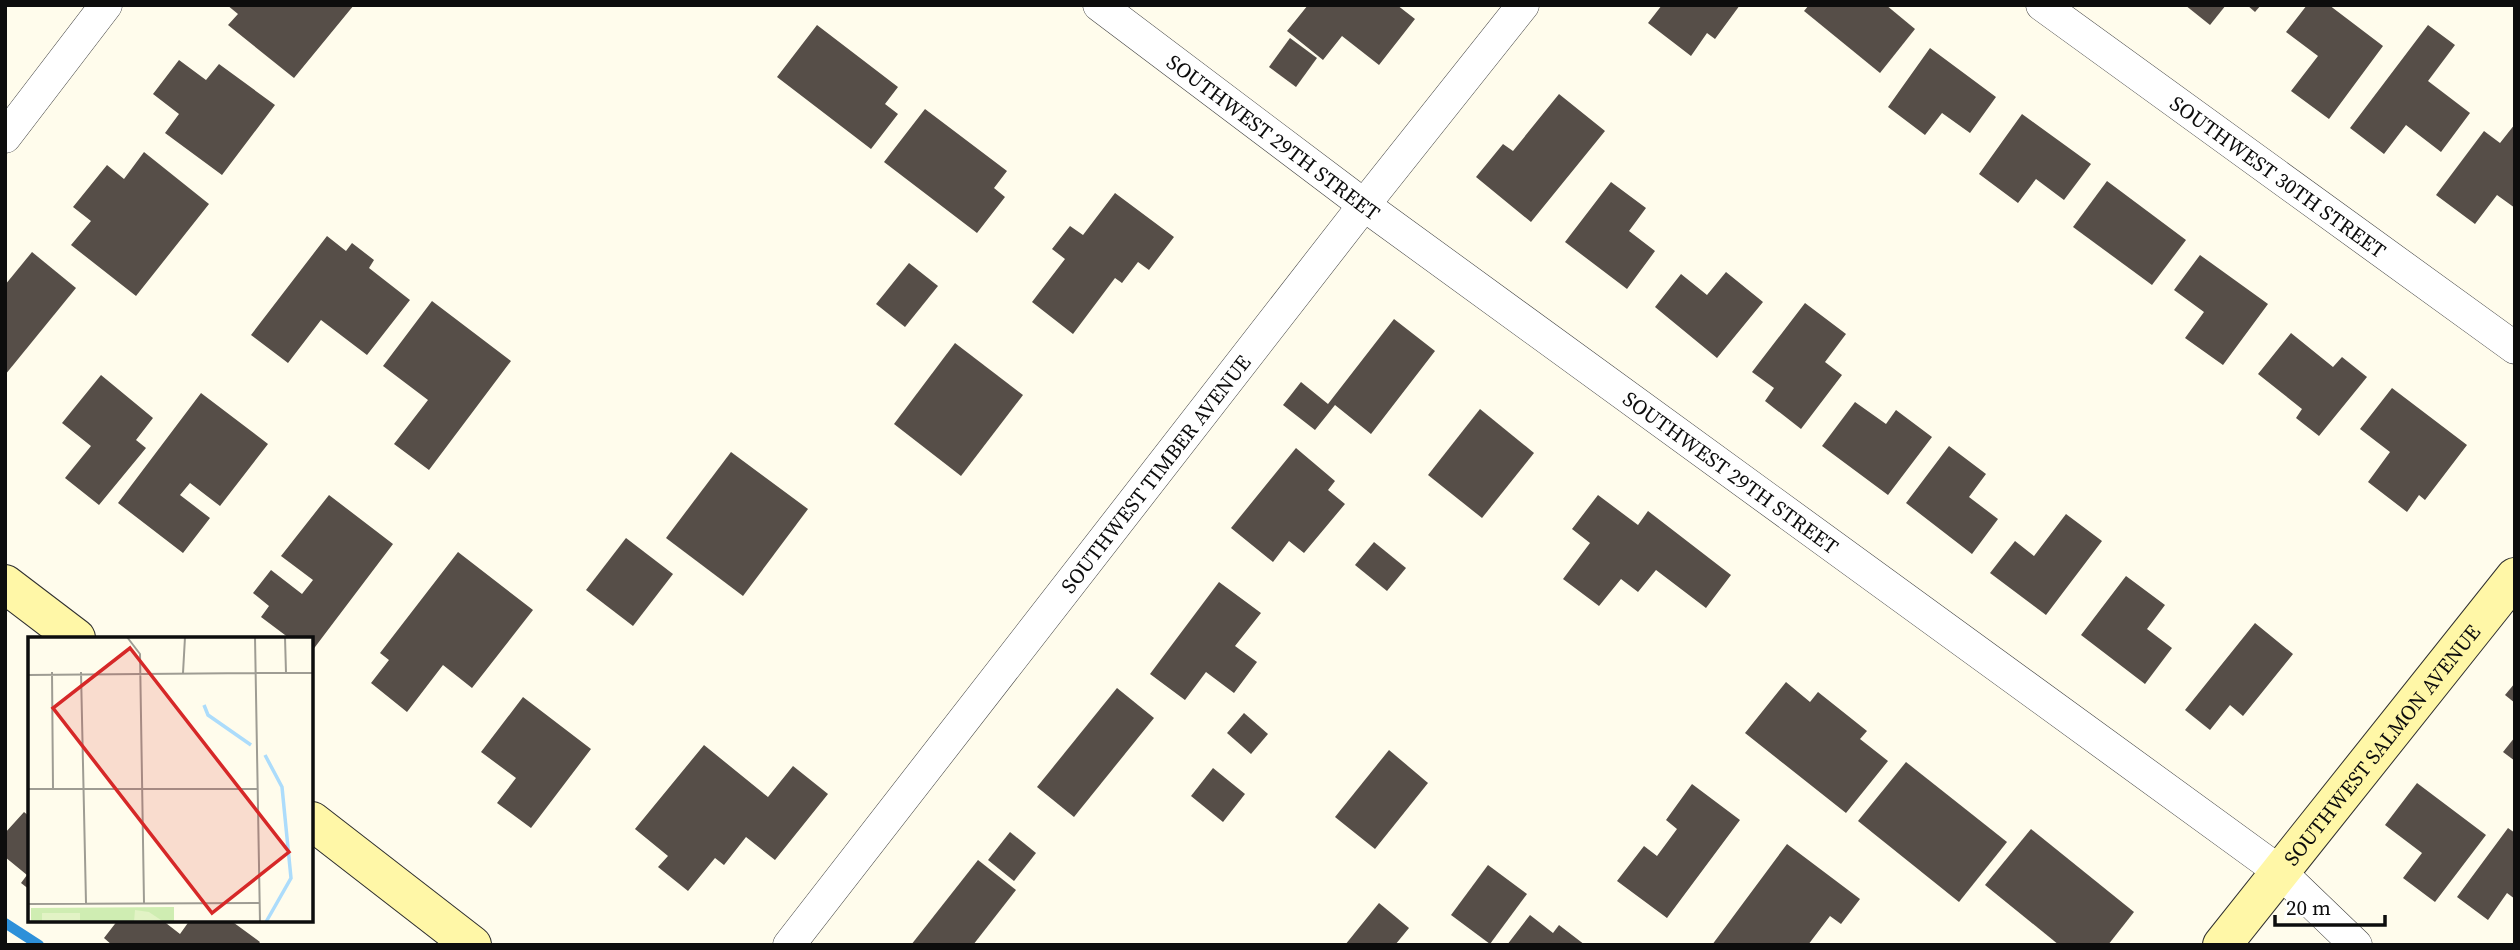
<svg xmlns="http://www.w3.org/2000/svg" width="2520" height="950" font-family="'Source Serif 4',serif">
<style>
.lines{fill:none;stroke-linecap:round;stroke-linejoin:round}
.stream{stroke:#2d90d9;stroke-width:10}
.building{fill:#564e48}
.street-casing{stroke:#404040;stroke-width:33}
.secondary-casing{stroke:#2f2f2f;stroke-width:40}
.street{stroke:#fff;stroke-width:32}
.secondary{stroke:#fff7a7;stroke-width:38}
.labels{text-anchor:middle;dominant-baseline:central;stroke-width:7;stroke-linejoin:round;paint-order:stroke}
.street-label{font-size:21px;fill:#0d0d0d;stroke:#fff}
.inset-river{fill:none;stroke:#acdcfb;stroke-width:3.5}
.inset-road{fill:none;stroke:#9e9c93;stroke-width:2}
.view{fill:#d62828;fill-opacity:0.15;stroke:#d62828;stroke-width:3.5}
.inset-edge{fill:none;stroke:#0d0d0d;stroke-width:3.5}
</style>
<rect width="100%" height="100%" fill="#fffcec"/>
<g class="lines">
<!-- stream -->
<polyline class="stream" points="5,923 39,945"/>
</g>
<!-- building -->
<g class="building">
<polygon points="227,5 354,5 294,78 228,25 238,14"/>
<polygon points="1308,5 1397,5 1415,19 1379,65 1342,36 1323,60 1287,31"/>
<polygon points="1662,5 1740,5 1715,39 1707,33 1691,56 1648,23"/>
<polygon points="1809,5 1886,5 1915,29 1880,73 1804,11"/>
<polygon points="2185,5 2226,5 2210,25"/>
<polygon points="2247,5 2261,5 2255,12"/>
<polygon points="2307,5 2329,5 2383,46 2329,119 2291,91 2318,56 2286,32"/>
<polygon points="817,25 898,87 885,104 898,114 871,149 777,77"/>
<polygon points="2428,25 2455,45 2428,81 2470,113 2441,152 2406,125 2384,154 2350,128"/>
<polygon points="1290,38 1317,58 1296,87 1269,67"/>
<polygon points="1930,48 1996,97 1970,133 1942,113 1925,135 1888,107"/>
<polygon points="179,60 206,80 219,64 275,105 222,175 165,133 179,114 153,94"/>
<polygon points="1559,94 1605,131 1531,222 1476,177 1503,144 1513,151"/>
<polygon points="925,109 1007,171 994,188 1005,197 977,233 884,162"/>
<polygon points="2022,114 2091,164 2064,200 2036,179 2018,203 1979,174"/>
<polygon points="2515,124 2515,208 2497,195 2475,224 2436,195 2484,131 2500,143"/>
<polygon points="144,152 209,204 136,296 71,245 91,221 73,207 107,165 124,179"/>
<polygon points="2107,181 2186,240 2152,285 2073,227"/>
<polygon points="1611,182 1646,208 1629,231 1655,251 1627,289 1565,242"/>
<polygon points="1115,193 1174,237 1149,270 1138,262 1122,283 1115,278 1073,334 1032,302 1065,259 1052,249 1070,226 1083,235"/>
<polygon points="327,236 346,251 352,243 374,260 369,268 410,300 367,355 321,320 288,363 251,335"/>
<polygon points="32,252 76,288 5,375 5,285"/>
<polygon points="2200,255 2268,304 2223,365 2185,338 2204,312 2174,290"/>
<polygon points="909,263 938,286 905,327 876,304"/>
<polygon points="1726,272 1763,302 1717,358 1655,307 1681,274 1707,295"/>
<polygon points="432,301 511,361 429,470 394,444 428,400 383,366"/>
<polygon points="1805,303 1846,334 1825,362 1842,375 1801,429 1765,401 1774,388 1752,372"/>
<polygon points="1394,319 1435,351 1371,434 1335,405 1315,430 1283,405 1301,382 1328,404"/>
<polygon points="2291,333 2333,367 2342,357 2367,377 2319,436 2296,418 2302,409 2258,374"/>
<polygon points="955,343 1023,395 961,476 894,424"/>
<polygon points="101,375 153,418 136,440 146,448 99,505 65,478 91,446 62,423"/>
<polygon points="2392,388 2467,445 2425,500 2419,495 2407,512 2368,482 2390,452 2360,429"/>
<polygon points="201,393 268,444 220,506 190,483 180,495 210,518 183,553 118,503"/>
<polygon points="1855,402 1886,424 1896,410 1932,437 1888,495 1822,446"/>
<polygon points="1480,409 1534,453 1482,518 1428,475"/>
<polygon points="1949,446 1986,474 1969,497 1998,519 1972,554 1906,503"/>
<polygon points="1296,448 1335,481 1328,490 1345,504 1304,553 1289,541 1273,562 1231,528"/>
<polygon points="731,452 808,509 743,596 666,538"/>
<polygon points="329,495 393,544 312,651 312,638 289,638 261,617 269,606 253,593 271,570 302,594 313,580 281,556"/>
<polygon points="1598,495 1638,525 1648,511 1731,575 1706,608 1656,570 1638,592 1621,579 1599,606 1563,579 1590,543 1572,529"/>
<polygon points="2066,514 2102,541 2046,615 1990,573 2015,541 2034,556"/>
<polygon points="626,538 673,574 633,626 586,590"/>
<polygon points="1374,542 1406,568 1387,591 1355,565"/>
<polygon points="458,552 533,610 472,688 443,665 407,712 371,683 389,660 380,653"/>
<polygon points="2126,576 2165,605 2147,629 2172,648 2145,684 2081,635"/>
<polygon points="1219,582 1261,613 1235,646 1257,662 1234,693 1206,672 1185,700 1150,674"/>
<polygon points="2255,623 2293,654 2243,716 2230,705 2210,730 2185,710"/>
<polygon points="1786,682 1810,702 1818,692 1867,731 1860,739 1888,761 1846,813 1745,733"/>
<polygon points="2515,683 2515,703 2505,695"/>
<polygon points="1117,688 1154,718 1074,817 1037,787"/>
<polygon points="523,697 591,749 531,828 497,803 516,778 481,752"/>
<polygon points="1244,713 1268,734 1251,754 1227,733"/>
<polygon points="2515,737 2515,761 2503,752"/>
<polygon points="704,745 768,797 793,766 828,794 775,860 746,837 724,865 715,858 688,891 658,867 668,856 635,829"/>
<polygon points="1389,750 1428,783 1375,849 1335,817"/>
<polygon points="1906,762 2007,842 1959,902 1858,821"/>
<polygon points="1213,768 1245,794 1223,822 1191,796"/>
<polygon points="2417,783 2486,835 2435,902 2403,878 2422,853 2385,825"/>
<polygon points="1692,784 1740,820 1667,918 1617,881 1644,846 1657,856 1677,829 1666,820"/>
<polygon points="24,812 30,817 30,890 21,883 27,875 5,857 5,833"/>
<polygon points="2508,828 2515,833 2515,899 2507,893 2488,920 2457,897"/>
<polygon points="2031,829 2134,912 2108,945 2059,945 1985,885"/>
<polygon points="1010,832 1036,853 1014,881 988,860"/>
<polygon points="1787,844 1860,899 1841,924 1830,916 1808,945 1712,945"/>
<polygon points="978,860 1016,890 973,945 911,945"/>
<polygon points="1488,865 1527,894 1490,944 1451,915"/>
<polygon points="1379,903 1409,928 1395,945 1345,945"/>
<polygon points="1530,915 1553,933 1559,925 1585,945 1507,945"/>
<polygon points="118,920 162,920 180,934 190,920 230,920 260,942 258,945 112,945 104,938"/>
</g>
<g class="lines">
<!-- street casing -->
<g class="street-casing">
<g id="street">
<path id="s1" d="M1099,5L1364,205L2279,871L2356,945"/>
<path id="s2" d="M2042,5L2515,348"/>
<polyline points="5,137 106,5"/>
<path id="s3" d="M789,945L1364,205L1523,5"/>
</g>
</g>
<!-- secondary casing -->
<g class="secondary-casing">
<g id="secondary">
<polyline points="5,584 76,638"/>
<polyline points="312,821 472,945"/>
<path id="s4" d="M2222,945L2515,577"/>
</g>
</g>
<!-- street -->
<use href="#street" class="street"/>
<!-- secondary -->
<use href="#secondary" class="secondary"/>
</g>
<g class="labels">
<!-- street labels -->
<g class="street-label">
<text stroke="none"><textPath href="#s1" startOffset="219">SOUTHWEST 29TH STREET</textPath></text>
<text stroke="none"><textPath href="#s2" startOffset="292">SOUTHWEST 30TH STREET</textPath></text>
<text stroke="none"><textPath href="#s1" startOffset="786">SOUTHWEST 29TH STREET</textPath></text>
<text stroke="none"><textPath href="#s3" startOffset="597">SOUTHWEST TIMBER AVENUE</textPath></text>
<text stroke="none"><textPath href="#s4" startOffset="256">SOUTHWEST SALMON AVENUE</textPath></text>
</g>
</g>
<!-- overview -->
<g transform="translate(28 637)">
<rect width="285" height="285" fill="#fffcec"/>
<path d="M146,270V285H3V271Z" fill="#cfedb2"/>
<path d="M107,273L121,275L136,285H106ZM14,276H52V285H14Z" fill="#e2f3c5"/>
<path class="inset-river" d="M176,68L180,78L223,108M237,118L254,150L263,241L238,285"/>
<path class="inset-road" d="M99,0L112,17L116,266M227,0L232,285M257,0L258,36M24,35L25,151M53,35L58,266M155,36L157,0M228,36H286M0,38L228,36M0,152H230M0,259V285M0,267L231,266"/>
<path class="view" d="M102,11L261,215L184,276L25,71Z"/>
<rect width="285" height="285" class="inset-edge"/>
</g>
<!-- border -->
<rect width="2520" height="950" fill="none" stroke="#0d0d0d" stroke-width="14"/>
<!-- scale -->
<path d="M2275 915v10h110v-10" fill="none" stroke="#0d0d0d" stroke-width="3.5"/>
<text x="2286" y="915" font-size="21" fill="#0d0d0d" stroke="#ffffff" stroke-width="5" paint-order="stroke">20 m</text>
</svg>
